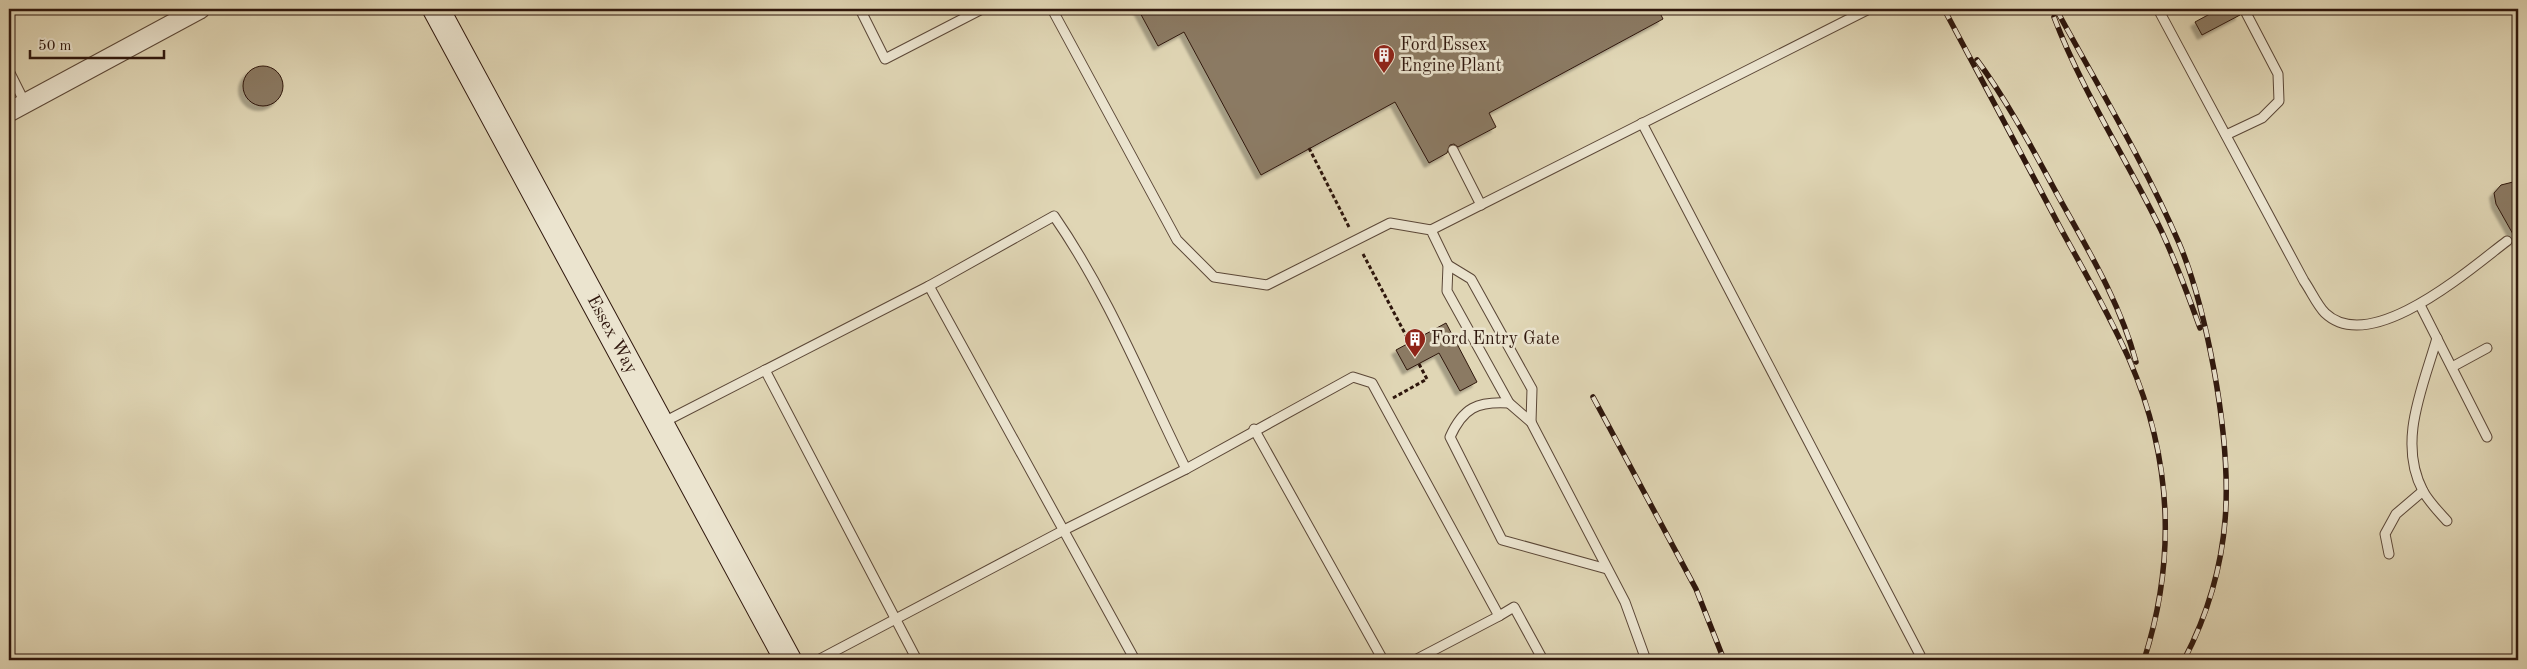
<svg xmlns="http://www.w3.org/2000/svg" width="2527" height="669" font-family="'Old Standard TT',serif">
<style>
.building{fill:#8b7a64;stroke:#2f170d;filter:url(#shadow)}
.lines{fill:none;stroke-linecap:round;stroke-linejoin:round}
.lane-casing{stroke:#5b4737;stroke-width:11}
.street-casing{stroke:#5b4737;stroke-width:21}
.secondary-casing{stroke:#2f170d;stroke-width:28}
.path{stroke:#2f170d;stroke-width:3;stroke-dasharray:4 2.5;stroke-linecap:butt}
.lane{stroke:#ebe4cf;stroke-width:9}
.street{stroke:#ebe4cf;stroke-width:19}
.secondary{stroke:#ebe4cf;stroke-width:26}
.rail-casing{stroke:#2f170d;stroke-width:5.5}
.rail{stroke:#ebe4cf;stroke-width:4;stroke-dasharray:11;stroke-linecap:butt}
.labels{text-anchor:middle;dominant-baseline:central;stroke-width:5;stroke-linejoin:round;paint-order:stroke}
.poi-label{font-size:18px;fill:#2f170d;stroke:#ebe4cf;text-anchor:start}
.street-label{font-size:18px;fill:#2f170d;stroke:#ebe4cf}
</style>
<defs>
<filter id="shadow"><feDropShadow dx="-4.5" dy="4.5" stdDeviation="1" flood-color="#0004"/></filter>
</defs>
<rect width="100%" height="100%" fill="#e0d6b5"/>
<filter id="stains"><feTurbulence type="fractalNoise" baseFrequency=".004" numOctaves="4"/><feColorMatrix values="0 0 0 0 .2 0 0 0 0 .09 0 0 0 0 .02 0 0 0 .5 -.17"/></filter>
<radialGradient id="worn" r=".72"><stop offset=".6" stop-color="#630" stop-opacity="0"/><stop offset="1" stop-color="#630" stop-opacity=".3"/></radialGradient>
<!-- building -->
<g class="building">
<polygon points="1138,9 1658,9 1663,19 1489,113 1496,127 1458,147 1454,144 1450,145 1447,153 1429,163 1395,102 1261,175 1184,32 1158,46"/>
<polygon points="2219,9 2238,9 2240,15 2202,35 2195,22"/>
<circle cx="263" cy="86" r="20"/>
<polygon points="2513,182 2518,186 2518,243 2496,204 2494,193 2501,185"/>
<polygon points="1446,323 1477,382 1460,391 1439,353 1407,370 1396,350"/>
</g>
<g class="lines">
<!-- lane casing -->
<g class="lane-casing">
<g id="lane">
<polyline points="860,9 885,59 982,9"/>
<polyline points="1052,9 1177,240 1214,277 1267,285 1390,223 1431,230 1448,265 1447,291 1509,403 1531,422 1625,602 1646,660"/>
<path d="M2158,9L2304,281C2311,291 2317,305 2325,313C2371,357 2471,268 2507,241"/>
<polyline points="9,71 25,103"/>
<polyline points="1642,123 1920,655"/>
<polyline points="2226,135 2262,118 2279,101 2278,74 2244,9"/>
<polyline points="1453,150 1481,205"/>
<polyline points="1431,230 1869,9"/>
<polyline points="1448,265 1471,279 1532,389 1531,422"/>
<polyline points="929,286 1135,660"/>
<polyline points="2420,305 2487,437"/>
<path d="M2437,338C2423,387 2397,442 2423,491C2429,502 2439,512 2447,521"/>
<polyline points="2452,367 2487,348"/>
<polyline points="765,370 917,660"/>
<path d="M1509,403C1477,401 1463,408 1450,437L1502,540L1607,569"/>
<path d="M662,423L929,286L1054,216C1108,294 1144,384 1186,469"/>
<polyline points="1254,429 1383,660"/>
<polyline points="2389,554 2385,534 2396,514 2423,491"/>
<polyline points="1499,616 1514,607 1543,660"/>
<polyline points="818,660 1064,530 1186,469 1353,377 1372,383 1499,616 1415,660"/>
</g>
</g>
<!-- street casing -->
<g class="street-casing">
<polyline id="street" points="9,112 200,9"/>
</g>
<!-- secondary casing -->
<g class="secondary-casing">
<g id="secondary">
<path id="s1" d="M436,9L788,660"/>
</g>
</g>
<!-- path -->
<g class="path">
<polyline points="1309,148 1350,229"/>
<polyline points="1363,254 1410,343"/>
<polyline points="1393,398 1427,379 1419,364"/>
</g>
<!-- lane -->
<use href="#lane" class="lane"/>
<!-- street -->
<use href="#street" class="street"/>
<!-- secondary -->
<use href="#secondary" class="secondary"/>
<!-- rail casing -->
<g class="rail-casing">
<g id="rail">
<path d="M1944,9C1983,82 2022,155 2061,229C2084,271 2109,314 2129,359C2172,458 2177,557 2144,660"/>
<path d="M2056,9C2098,86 2144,162 2179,243C2196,283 2206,327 2214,370C2233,476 2235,562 2184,660"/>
<path d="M2054,17C2082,91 2126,158 2161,230C2176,262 2188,295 2200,328"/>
<path d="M1977,60C2008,102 2032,148 2057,194C2087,248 2120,302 2136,362"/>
<polyline points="1593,397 1696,589 1724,660"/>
</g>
</g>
<!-- rail -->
<use href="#rail" class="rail"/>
</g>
<!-- icons -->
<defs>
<g id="building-pin" transform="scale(1.125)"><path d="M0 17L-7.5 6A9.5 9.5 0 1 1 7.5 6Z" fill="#8f2418" stroke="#ebe4cf"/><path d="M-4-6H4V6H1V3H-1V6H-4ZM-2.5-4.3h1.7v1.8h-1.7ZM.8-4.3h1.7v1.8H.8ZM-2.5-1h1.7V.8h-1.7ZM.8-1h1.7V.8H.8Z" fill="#fff"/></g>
</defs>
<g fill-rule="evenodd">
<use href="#building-pin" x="1384" y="55"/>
<use href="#building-pin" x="1415" y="339"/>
</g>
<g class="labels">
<!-- poi labels -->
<g class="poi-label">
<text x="1400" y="45">Ford Essex<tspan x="1400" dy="21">Engine Plant</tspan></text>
<text x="1431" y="339">Ford Entry Gate</text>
</g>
<!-- street labels -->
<g class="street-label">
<text stroke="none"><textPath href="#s1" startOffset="370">Essex Way</textPath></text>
</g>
</g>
<!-- margin -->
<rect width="2527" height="669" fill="none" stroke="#e0d6b5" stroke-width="30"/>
<rect x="10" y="10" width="2507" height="649" fill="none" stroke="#2f170d" stroke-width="2.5"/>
<rect x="15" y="15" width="2497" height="639" fill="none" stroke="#2f170d"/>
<!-- scale -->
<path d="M30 50v8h134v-8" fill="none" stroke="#2f170d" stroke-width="2.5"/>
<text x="38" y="50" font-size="15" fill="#2f170d" stroke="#ebe4cf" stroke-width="4" paint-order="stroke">50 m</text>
<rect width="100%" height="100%" filter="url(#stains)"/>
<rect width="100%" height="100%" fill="url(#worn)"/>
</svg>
